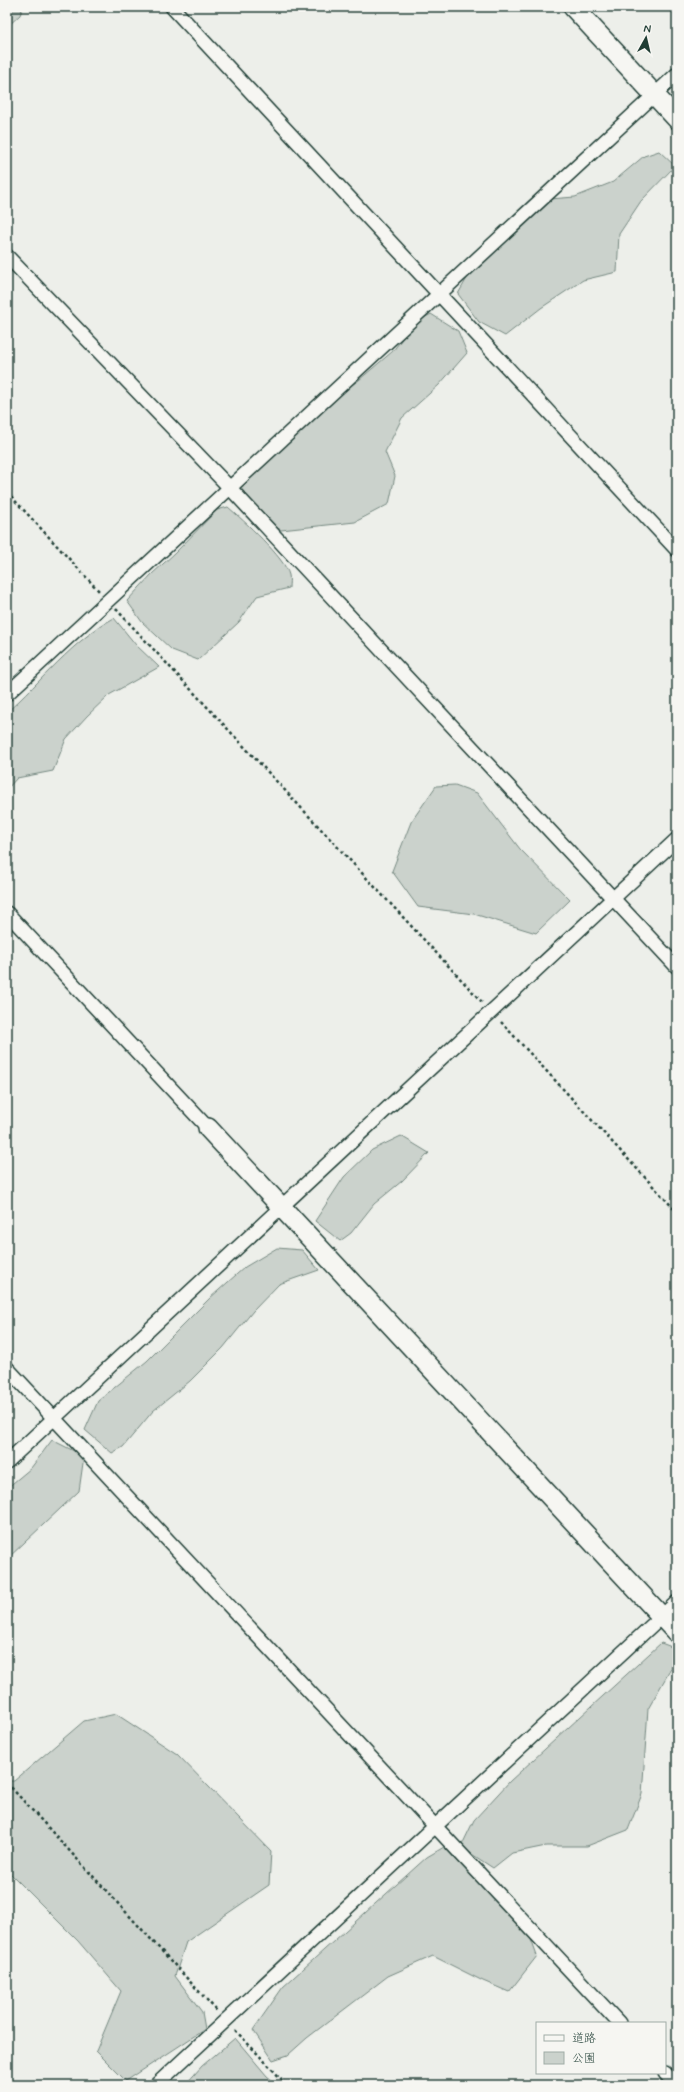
<svg xmlns="http://www.w3.org/2000/svg" width="684" height="2092" font-family="Mynerve,'Klee One',sans-serif">
<style>
.green{fill:#cbd2cc;stroke:#758880}
.lines{fill:none;stroke-linecap:round;stroke-linejoin:round}
.street-casing{stroke:#1f3d34;stroke-width:16}
.secondary-casing{stroke:#1f3d34;stroke-width:22}
.path{stroke:#1f3d34;stroke-width:2.5;stroke-dasharray:3 3;stroke-linecap:butt}
.street{stroke:#f6f6f2;stroke-width:13}
.secondary{stroke:#f6f6f2;stroke-width:19}
</style>
<rect width="100%" height="100%" fill="#edefea"/>
<filter id="ink" filterUnits="userSpaceOnUse"><feTurbulence type="fractalNoise" baseFrequency=".025" numOctaves="2"/><feDisplacementMap in="SourceGraphic" scale="8" xChannelSelector="R" yChannelSelector="G"/><feConvolveMatrix kernelMatrix="1 2 1 2 8 2 1 2 1" color-interpolation-filters="sRGB"/></filter>
<g filter="url(#ink)">
<!-- green -->
<g class="green">
<polygon points="7,7 23,7 20,15 7,27"/>
<polygon points="659,151 675,166 641,201 619,234 617,272 583,280 541,308 505,336 479,322 458,294 474,266 550,199 575,197 613,182 644,156"/>
<polygon points="431,314 458,331 467,353 439,385 402,418 385,452 395,476 389,504 355,522 281,530 261,518 237,488 313,412 359,380 393,351 413,324"/>
<path d="M228,507C243,520 285,558 289,575C290,579 289,584 289,588L257,596L239,622L198,660L172,650L142,622L127,601L152,574L175,553L217,510Z"/>
<path d="M114,618L136,645L159,667L109,695L87,716L66,739L53,771L17,778L7,789V712C42,681 72,641 114,618Z"/>
<polygon points="455,785 477,793 520,849 570,900 536,933 474,914 418,907 392,871 411,822 436,786"/>
<polygon points="401,1136 429,1153 402,1181 374,1204 351,1233 340,1241 315,1221 344,1177 372,1150"/>
<polygon points="277,1248 302,1250 319,1270 279,1284 253,1311 223,1348 190,1381 153,1411 123,1447 112,1453 85,1430 98,1401 147,1361 210,1298 245,1267"/>
<polygon points="52,1440 84,1456 79,1491 7,1559 7,1488 31,1468"/>
<polygon points="661,1643 677,1649 677,1658 648,1709 642,1794 628,1830 587,1846 546,1846 512,1853 493,1868 461,1847 474,1820 510,1781"/>
<polygon points="116,1714 177,1754 271,1851 269,1885 186,1942 175,1976 202,2012 205,2029 126,2081 96,2051 121,1991 78,1941 7,1870 7,1781 14,1781 84,1721"/>
<polygon points="444,1847 483,1888 524,1920 537,1956 509,1992 483,1981 433,1956 388,1976 307,2038 288,2055 273,2060 253,2030 283,1987 427,1857"/>
<polygon points="235,2038 267,2076 278,2085 185,2085 202,2066"/>
</g>
<g class="lines">
<!-- street casing -->
<g class="street-casing">
<g id="street">
<polyline points="172,7 677,550"/>
<polyline points="7,256 230,488 677,967"/>
<polyline points="7,694 677,74"/>
<polyline points="7,913 208,1128"/>
<polyline points="7,1368 619,2023"/>
<polyline points="7,1462 677,839"/>
<polyline points="665,2073 676,2085"/>
<polyline points="156,2085 677,1602"/>
</g>
</g>
<!-- secondary casing -->
<g class="secondary-casing">
<g id="secondary">
<polyline points="573,7 677,119"/>
<polyline points="208,1128 677,1633"/>
</g>
</g>
<!-- path -->
<g class="path">
<polyline points="7,492 99,591"/>
<polyline points="116,609 482,1002"/>
<polyline points="501,1022 677,1212"/>
<polyline points="7,1783 217,2011"/>
<polyline points="235,2030 287,2085"/>
</g>
<!-- street -->
<use href="#street" class="street"/>
<!-- secondary -->
<use href="#secondary" class="secondary"/>
</g>
</g>
<!-- margin -->
<rect width="684" height="2092" fill="none" stroke="#f6f6f2" stroke-width="24"/>
<rect x="12" y="12" width="660" height="2068" fill="none" stroke="#1f3d34" stroke-width="1.5" filter="url(#ink)"/>
<!-- legend -->
<rect x="536" y="2022" width="130" height="52" fill="#f6f6f2" stroke="#a0aca6"/>
<rect x="544" y="2035" width="20" height="6" fill="#f6f6f2" stroke="#a0aca6"/>
<text x="572" y="2042" font-size="12" fill="#1f3d34">道路</text>
<rect x="544" y="2052" width="20" height="12" fill="#cbd2cc" stroke="#a0aca6"/>
<text x="572" y="2062" font-size="12" fill="#1f3d34">公園</text>
<!-- north arrow -->
<g transform="translate(646 38) rotate(8)" stroke="#f6f6f2" stroke-width="3" paint-order="stroke">
<path d="M0-3L7 15L0 10L-7 15Z" fill="#1f3d34"/>
<text y="-6" font-size="11" font-weight="bold" text-anchor="middle" fill="#1f3d34">N</text>
</g>
</svg>
